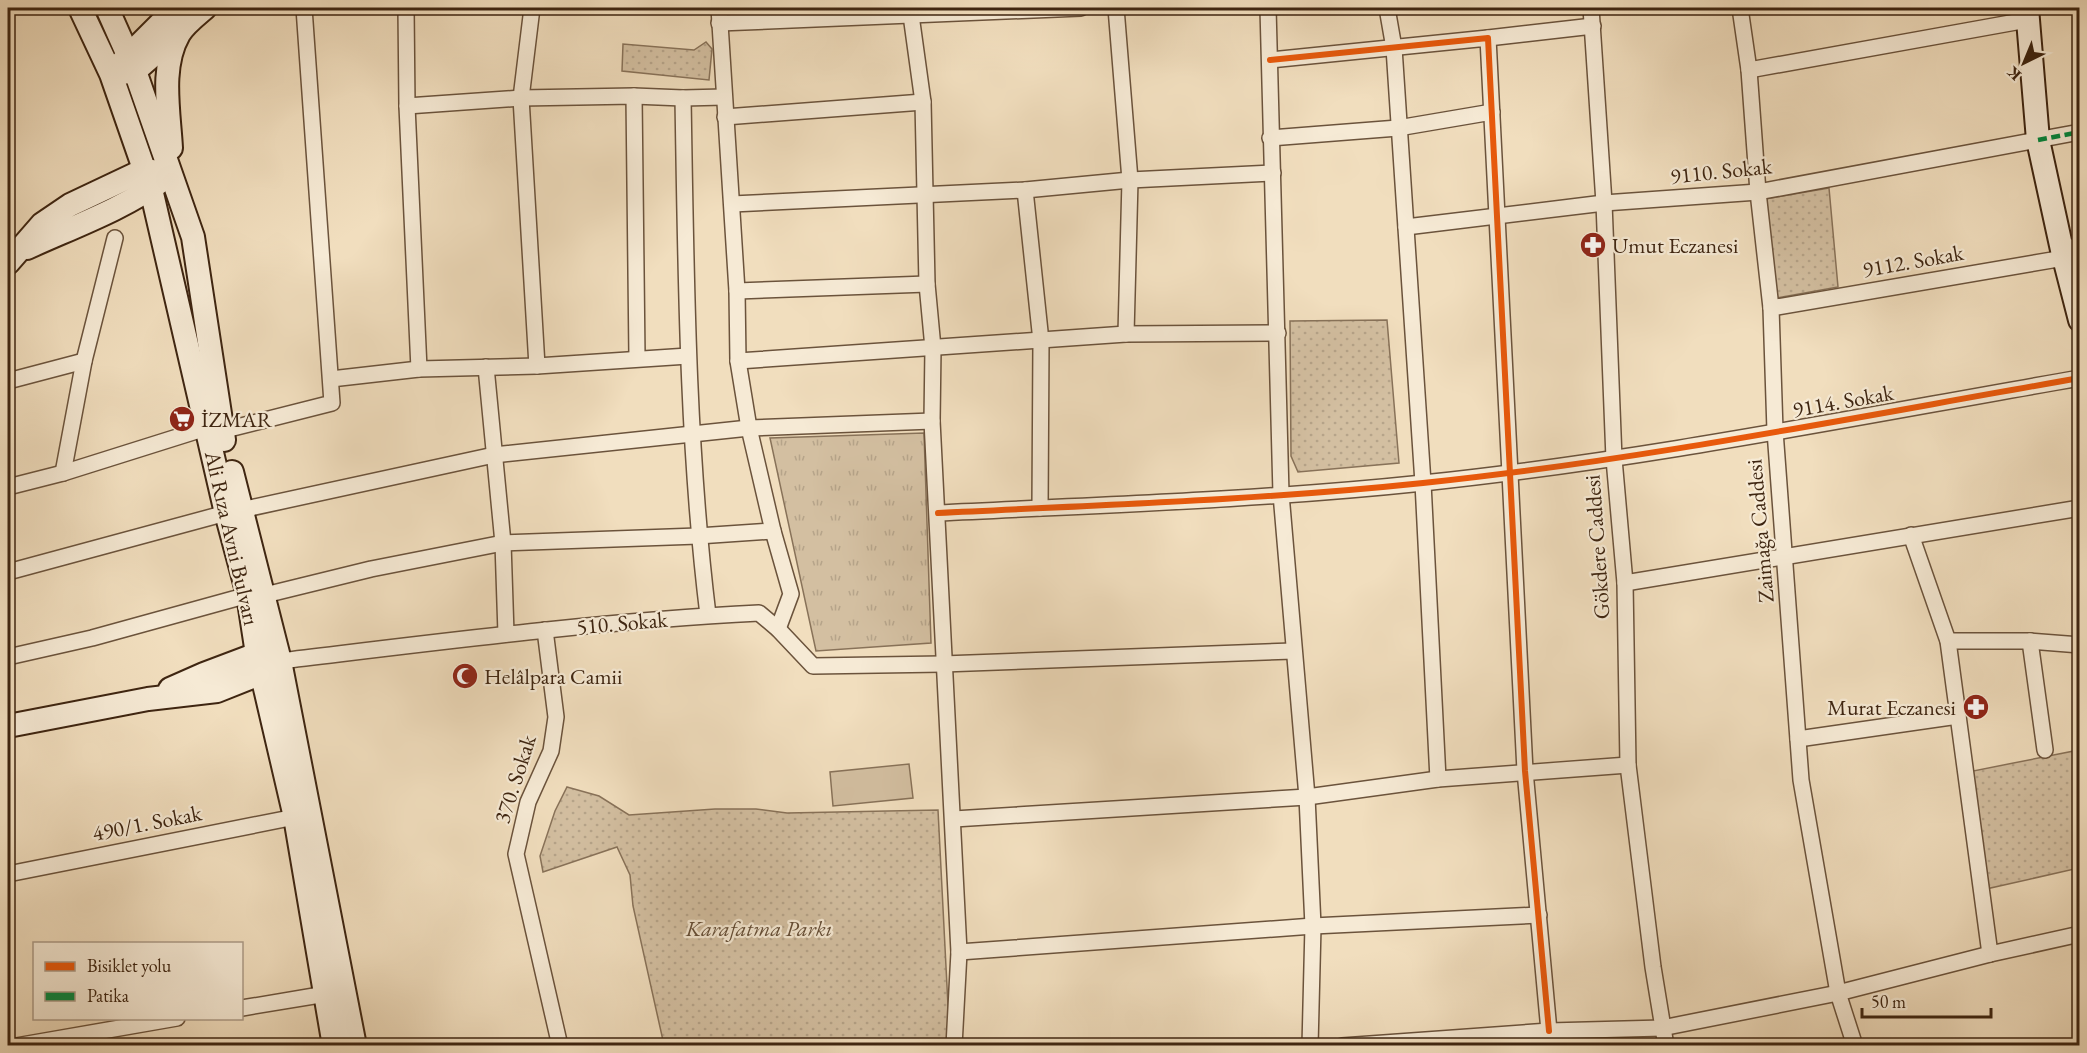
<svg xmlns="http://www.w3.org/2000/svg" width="2087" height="1053" font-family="'EB Garamond',serif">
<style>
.grass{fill:url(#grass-tufts);stroke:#887259;stroke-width:1.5}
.park{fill:url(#park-dots);stroke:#887259;stroke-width:1.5}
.pitch{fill:#d3bfa1;stroke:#887259;stroke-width:1.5}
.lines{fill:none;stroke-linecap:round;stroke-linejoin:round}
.street-casing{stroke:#6b533c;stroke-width:18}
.secondary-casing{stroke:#3e2511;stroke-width:26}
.street{stroke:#f6ead5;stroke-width:15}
.secondary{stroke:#f6ead5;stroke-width:22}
.quiet{stroke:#00873e;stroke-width:4.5;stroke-dasharray:9 4.5;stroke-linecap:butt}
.cycleway-casing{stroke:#f6ead5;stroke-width:10}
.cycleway{stroke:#e8590c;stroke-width:6}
.labels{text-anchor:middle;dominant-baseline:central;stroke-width:4.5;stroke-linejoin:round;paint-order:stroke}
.street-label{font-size:22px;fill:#3e2511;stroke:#f6ead5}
.poi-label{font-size:22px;fill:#3e2511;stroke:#f6ead5;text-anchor:start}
.park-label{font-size:22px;font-style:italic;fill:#634c35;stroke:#f6ead5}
</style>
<defs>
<pattern id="grass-tufts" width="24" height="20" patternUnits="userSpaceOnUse" patternTransform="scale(1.5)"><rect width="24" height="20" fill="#d3bfa1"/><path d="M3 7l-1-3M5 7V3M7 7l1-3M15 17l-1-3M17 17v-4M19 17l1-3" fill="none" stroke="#b6a48a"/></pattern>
<pattern id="park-dots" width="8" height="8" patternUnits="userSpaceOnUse" patternTransform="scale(1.5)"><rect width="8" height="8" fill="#d3bfa1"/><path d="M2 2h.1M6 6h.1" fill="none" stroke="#b6a48a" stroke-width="1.8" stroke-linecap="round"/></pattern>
</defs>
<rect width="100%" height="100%" fill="#f1debe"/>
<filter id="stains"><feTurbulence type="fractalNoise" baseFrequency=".00333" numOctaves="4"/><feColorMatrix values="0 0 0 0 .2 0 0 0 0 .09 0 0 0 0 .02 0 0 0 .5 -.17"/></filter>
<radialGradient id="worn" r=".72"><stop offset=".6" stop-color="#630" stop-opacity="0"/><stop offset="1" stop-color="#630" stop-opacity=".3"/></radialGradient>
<!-- grass -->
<polygon class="grass" points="924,433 931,643 816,651 770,438"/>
<!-- park -->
<g class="park">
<polygon points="706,42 712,49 709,80 622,71 623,44 694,50"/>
<polygon points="1829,188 1838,287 1776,298 1765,199"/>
<polygon points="1387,320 1399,463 1298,472 1291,456 1290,321"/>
<polygon points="2079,750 2079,868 1986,889 1973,771"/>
<polygon points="567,787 599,796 629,815 715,809 756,809 787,813 938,810 950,1045 893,1039 891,1046 664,1045 633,906 630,875 617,847 543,872 540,856 555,811"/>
</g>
<!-- pitch -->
<polygon class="pitch" points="909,764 913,798 833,806 830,772"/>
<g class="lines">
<!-- street casing -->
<g class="street-casing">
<g id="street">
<polyline points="406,8 407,106 419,369"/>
<polyline points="532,8 521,98 537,366"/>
<polyline points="719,8 737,291 738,361 749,428 773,531 791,594 778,629"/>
<polyline points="910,8 923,102 927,284 933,348 932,421 959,952 954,1046"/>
<polyline points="1116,8 1130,180 1126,334"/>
<polyline points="1268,8 1281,494 1307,797 1313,926 1310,1046"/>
<polyline points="1387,8 1394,48 1423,483 1438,779"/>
<polyline points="1591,8 1604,203 1614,459 1625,583 1628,765 1653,967 1666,1046"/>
<polyline points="1740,8 1749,70 1758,192 1771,308 1775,431 1801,780 1838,993 1855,1046"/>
<polyline points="719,23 1081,8"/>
<polyline points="1488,38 1593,26"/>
<polyline points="1270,60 1488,38 1525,771 1549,1031"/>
<polyline points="1749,70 2027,20"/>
<polyline points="634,96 637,358"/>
<path d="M683,98C686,271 687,444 708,615"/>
<polyline points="407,106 521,98 634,96 683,98 724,97"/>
<polyline points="725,117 923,102"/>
<polyline points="1270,138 1398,128 1492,112"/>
<polyline points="1025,190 1041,341 1040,508"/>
<polyline points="732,204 1025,190 1130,180 1273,173"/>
<polyline points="1406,227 1604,203 1758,192 2080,132"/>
<polyline points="2062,250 2080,245"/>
<polyline points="737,291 927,284"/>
<polyline points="1771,308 2064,258"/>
<polyline points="738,361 1126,334 1278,333"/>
<polyline points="486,367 503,543 506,634"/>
<polyline points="331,379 419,369 537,366 688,356"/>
<polyline points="8,381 84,361"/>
<polyline points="221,431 332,403 304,8"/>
<polyline points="63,473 84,361 115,238"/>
<polyline points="8,487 63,473 206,428"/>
<polyline points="241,510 494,455 749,428 932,421"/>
<path d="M938,513C1099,505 1262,500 1423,483C1643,460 1861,416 2080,378"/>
<polyline points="1911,535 1948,641 1990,954"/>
<polyline points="8,572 226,513"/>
<polyline points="1625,583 2080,508"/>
<polyline points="265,595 371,569 503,543 698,536 773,531"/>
<polyline points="545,630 556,717 551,751 528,802 516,854 560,1046"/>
<polyline points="1948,641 2030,641 2080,645"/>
<polyline points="2030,641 2045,750"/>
<polyline points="8,657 92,638 248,595"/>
<path d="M280,661C439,642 599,621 759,613L778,629L813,666L943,664L1293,651"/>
<polyline points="1798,739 1958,716"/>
<polyline points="954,819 1307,797 1438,779 1628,765"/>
<polyline points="8,874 295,817"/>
<polyline points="959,952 1313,926 1539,915"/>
<polyline points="242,1008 326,994"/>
<polyline points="16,1046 177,1018"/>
<polyline points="1342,1046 1549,1031 1662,1028 1838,993 1990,954 2080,934"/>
</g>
</g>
<!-- secondary casing -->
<g class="secondary-casing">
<g id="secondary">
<polyline points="80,8 111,74 151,189 226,513 248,595 257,654 295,817 334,1046"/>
<polyline points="107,8 135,71 193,237 224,440"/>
<polyline points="2027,8 2038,140 2062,250 2080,320"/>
<polyline points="120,64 176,8"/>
<polyline points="121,73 135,71 176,35"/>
<path d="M171,148C169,111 160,67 179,34C185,24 197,15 205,8"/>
<path d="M27,248C68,229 126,208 161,181"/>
<polyline points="8,263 42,224 70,205 144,170 158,172"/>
<polyline points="232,472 280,661 355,1046"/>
<polyline points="170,689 204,674 257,654 270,658"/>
<polyline points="8,726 148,699 217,691 262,673 274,665"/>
</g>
</g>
<!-- street -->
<use href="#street" class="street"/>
<!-- secondary -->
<use href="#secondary" class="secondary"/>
<!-- quiet -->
<polyline class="quiet" points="2038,140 2080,132"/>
<!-- cycleway casing -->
<g class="cycleway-casing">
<g id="cycleway">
<polyline points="1270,60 1488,38 1525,771 1549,1031"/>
<path d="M938,513C1099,505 1262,500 1423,483C1643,460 1861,416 2080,378"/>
</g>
</g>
<!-- cycleway -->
<use href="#cycleway" class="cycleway"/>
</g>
<!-- icons -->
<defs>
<g id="pharmacy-disc" transform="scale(1.35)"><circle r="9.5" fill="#8f2418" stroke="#f6ead5"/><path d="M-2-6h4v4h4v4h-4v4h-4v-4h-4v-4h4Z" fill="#fff"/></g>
<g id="supermarket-disc" transform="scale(1.35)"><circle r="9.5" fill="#8f2418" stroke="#f6ead5"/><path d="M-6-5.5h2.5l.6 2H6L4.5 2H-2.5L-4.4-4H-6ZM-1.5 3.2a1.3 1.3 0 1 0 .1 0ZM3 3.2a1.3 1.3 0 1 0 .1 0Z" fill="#fff"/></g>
<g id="mosque-disc" transform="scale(1.35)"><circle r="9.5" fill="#8f2418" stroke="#f6ead5"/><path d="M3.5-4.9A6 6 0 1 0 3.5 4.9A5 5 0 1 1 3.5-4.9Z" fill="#fff"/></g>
</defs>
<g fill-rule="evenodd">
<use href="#pharmacy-disc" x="1593" y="245"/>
<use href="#supermarket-disc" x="182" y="419"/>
<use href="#mosque-disc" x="465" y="676"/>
<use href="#pharmacy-disc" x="1976" y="707"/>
</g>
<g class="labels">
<!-- street labels -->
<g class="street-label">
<text transform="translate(1721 171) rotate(-6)">9110. Sokak</text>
<text transform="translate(1913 261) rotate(-10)">9112. Sokak</text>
<text transform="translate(1843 401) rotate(-10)">9114. Sokak</text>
<text transform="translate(1760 531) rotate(-95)">Zaimağa Caddesi</text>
<text transform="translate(232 538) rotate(77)">Ali Rıza Avni Bulvarı</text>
<text transform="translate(1597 547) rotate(-94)">Gökdere Caddesi</text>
<text transform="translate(622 623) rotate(-5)">510. Sokak</text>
<text transform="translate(515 779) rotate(-72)">370. Sokak</text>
<text transform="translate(147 823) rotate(-11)">490/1. Sokak</text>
</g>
<!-- poi labels -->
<g class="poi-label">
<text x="1612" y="245">Umut Eczanesi</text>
<text x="201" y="419">İZMAR</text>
<text x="484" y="676">Helâlpara Camii</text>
<text x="1956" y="707" text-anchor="end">Murat Eczanesi</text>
</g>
<!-- park labels -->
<g class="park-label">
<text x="759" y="928">Karafatma Parkı</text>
</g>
</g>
<!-- margin -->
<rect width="2087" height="1053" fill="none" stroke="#f1debe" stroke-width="30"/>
<rect x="9" y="9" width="2069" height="1035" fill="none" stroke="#3e2511" stroke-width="3"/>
<rect x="15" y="15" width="2057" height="1023" fill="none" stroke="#3e2511" stroke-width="1.5"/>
<!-- legend -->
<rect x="33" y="942" width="210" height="78" fill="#f6ead5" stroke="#ac9b87" stroke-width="1.5"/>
<rect x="45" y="962" width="30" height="9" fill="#e8590c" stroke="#ac9b87" stroke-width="1.5"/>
<text x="87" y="972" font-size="18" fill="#3e2511">Bisiklet yolu</text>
<rect x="45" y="992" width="30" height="9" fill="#00873e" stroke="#ac9b87" stroke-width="1.5"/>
<text x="87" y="1002" font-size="18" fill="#3e2511">Patika</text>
<!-- north arrow -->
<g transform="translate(2024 63) rotate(223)" stroke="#f6ead5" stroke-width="4.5" paint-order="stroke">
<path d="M0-4.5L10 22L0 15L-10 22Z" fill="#3e2511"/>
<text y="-9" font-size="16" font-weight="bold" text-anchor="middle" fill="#3e2511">K</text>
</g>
<!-- scale -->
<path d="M1862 1008v9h129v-9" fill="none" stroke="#3e2511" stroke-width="3"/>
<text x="1871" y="1008" font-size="18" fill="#3e2511" stroke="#f6ead5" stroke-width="4.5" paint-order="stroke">50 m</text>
<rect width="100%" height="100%" filter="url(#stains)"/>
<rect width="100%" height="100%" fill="url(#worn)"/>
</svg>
